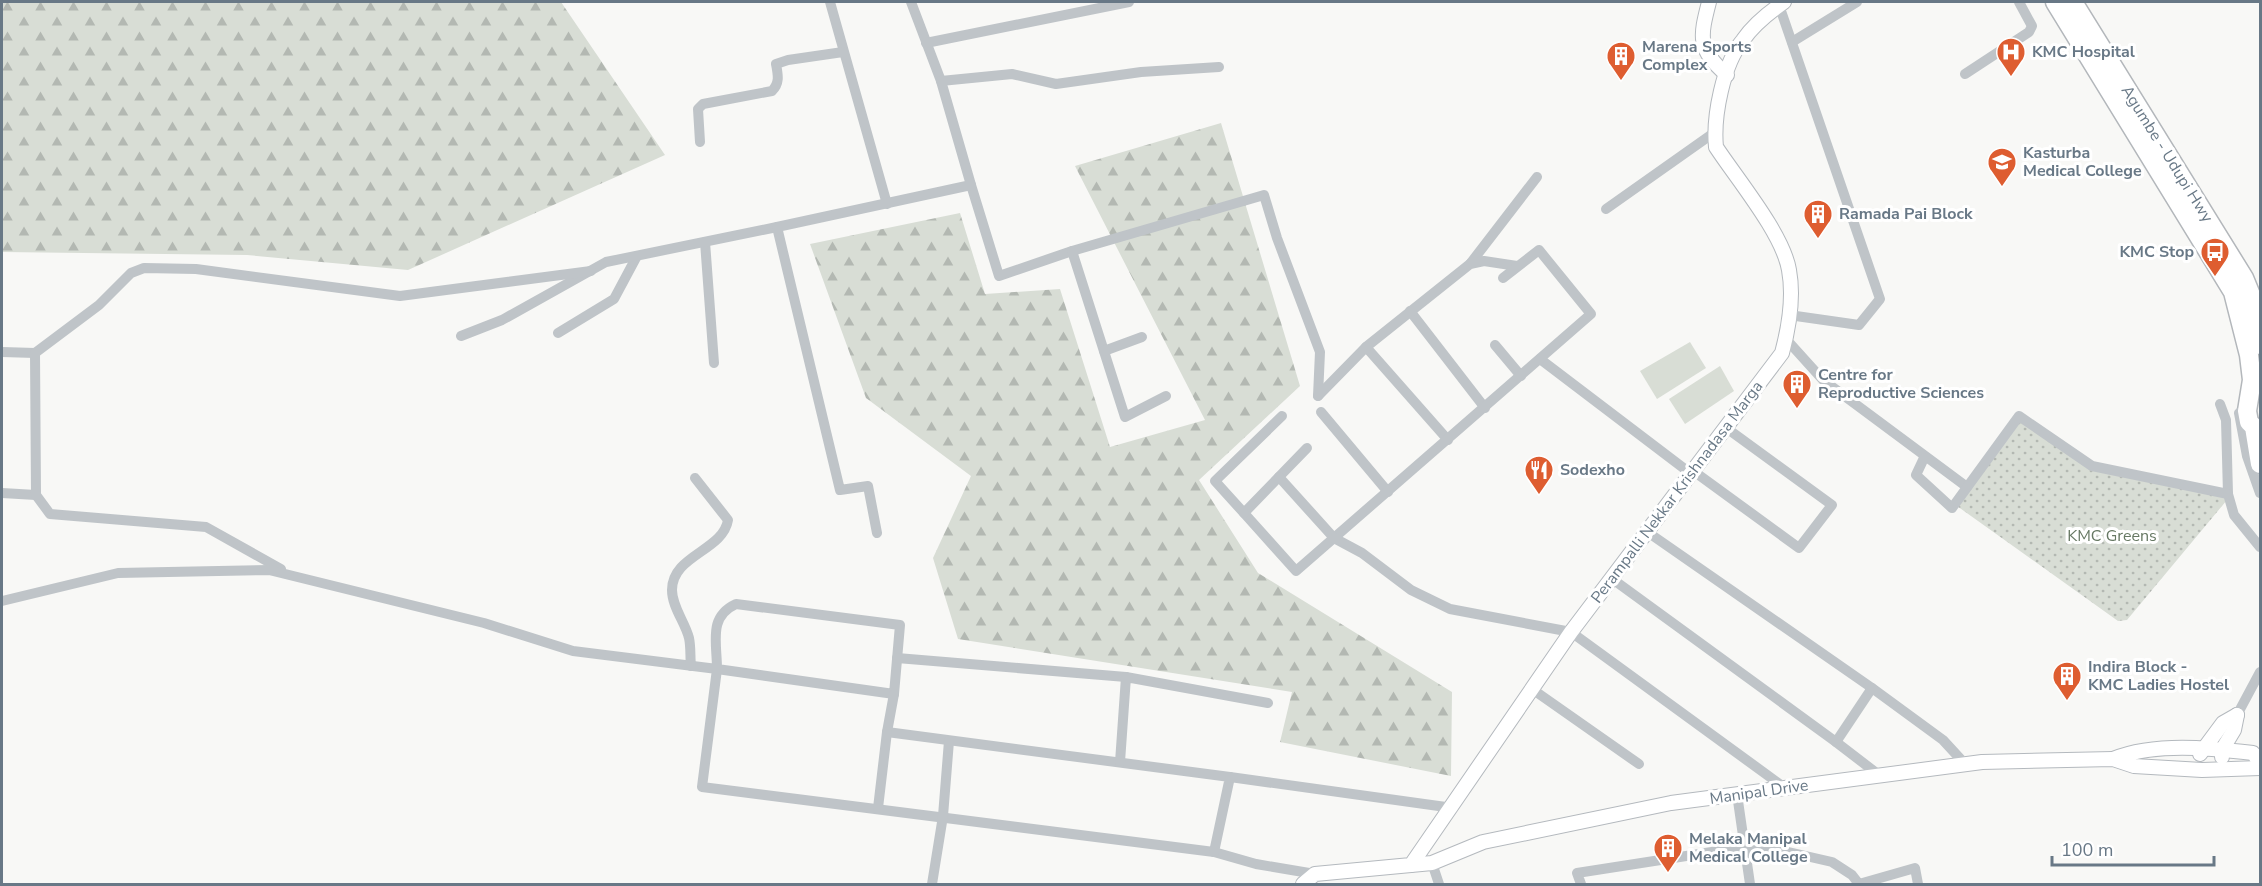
<svg xmlns="http://www.w3.org/2000/svg" width="2262" height="886" font-family="'Nunito Sans',sans-serif">
<style>
.grass{fill:url(#grass-dots)}
.forest{fill:url(#forest-firs)}
.pitch{fill:#d8ddd5}
.lines{fill:none;stroke-linecap:round;stroke-linejoin:round}
.secondary-casing{stroke:#b4b9be;stroke-width:16}
.highway-casing{stroke:#b3b7bb;stroke-width:21}
.street{stroke:#bfc4c8;stroke-width:10}
.secondary{stroke:#fff;stroke-width:14}
.highway{stroke:#fff;stroke-width:18}
.labels{text-anchor:middle;dominant-baseline:central;stroke-width:6;stroke-linejoin:round;paint-order:stroke}
.poi-label{font-size:16px;font-weight:bold;fill:#687886;stroke:#fff;text-anchor:start}
.street-label{font-size:16px;fill:#687886;stroke:#fff}
.park-label{font-size:16px;fill:#667863;stroke:#fff}
</style>
<defs>
<pattern id="grass-dots" width="8" height="8" patternUnits="userSpaceOnUse" patternTransform="scale(1.5)"><rect width="8" height="8" fill="#d8ddd5"/><path d="M2 2h.1M6 6h.1" fill="none" stroke="#b3b8b2" stroke-width="1.8" stroke-linecap="round"/></pattern>
<pattern id="forest-firs" width="22" height="20" patternUnits="userSpaceOnUse" patternTransform="scale(1.5)"><rect width="22" height="20" fill="#d8ddd5"/><path d="M5 1l3.5 6h-7zM16 11l3.5 6h-7z" fill="#b3b8b2"/></pattern>
</defs>
<rect width="100%" height="100%" fill="#f8f8f6"/>
<!-- grass -->
<polygon class="grass" points="2020,418 2090,466 2232,494 2127,620 2118,621 1957,506"/>
<!-- forest -->
<g class="forest">
<polygon points="2,2 561,2 665,155 408,270 247,255 2,252"/>
<polygon points="1221,123 1300,386 1199,480 1258,573 1452,692 1451,776 1280,742 1292,692 958,639 933,558 971,476 866,398 810,244 960,213 985,294 1060,289 1110,447 1205,420 1075,166"/>
</g>
<!-- pitch -->
<g class="pitch">
<polygon points="1690,342 1706,368 1657,399 1640,371"/>
<polygon points="1720,366 1734,391 1685,424 1669,399"/>
</g>
<g class="lines">
<!-- secondary casing -->
<g class="secondary-casing">
<g id="secondary">
<path d="M1709,2C1700,37 1697,49 1727,75"/>
<polyline points="2200,754 2223,723 2237,715"/>
<polyline points="2222,757 2222,750 2234,730 2237,715"/>
<path d="M2113,759C2155,742 2209,748 2253,753L2260,763"/>
<polyline points="1411,865 1432,863 1483,842 1671,803 1982,762 2113,759 2134,766 2202,770 2260,768"/>
<path d="M1303,884L1315,874L1411,865L1571,632L1782,353C1789,327 1794,297 1789,270C1783,234 1737,179 1716,147C1713,117 1723,64 1743,40C1754,24 1768,13 1784,2"/>
</g>
</g>
<!-- highway casing -->
<g class="highway-casing">
<g id="highway">
<polyline points="2055,2 2233,292 2249,355 2252,380 2247,411 2249,422 2254,427 2260,464"/>
<polyline points="2073,2 2244,278 2253,300 2260,345"/>
</g>
</g>
<!-- street -->
<g class="street">
<polyline points="830,2 887,204"/>
<polyline points="911,2 941,81"/>
<polyline points="1779,5 1880,299 1859,325 1789,315"/>
<polyline points="1792,42 1857,2"/>
<polyline points="926,43 1129,2"/>
<polyline points="1965,74 2029,32 2032,26 2019,2"/>
<path d="M700,142L698,109L703,104L772,91C780,83 778,75 776,64L788,60L843,52"/>
<polyline points="971,185 999,276 1072,251 1125,417 1166,396"/>
<polyline points="1606,209 1715,132"/>
<polyline points="705,242 714,363"/>
<polyline points="1072,251 1264,195 1277,238 1320,352 1318,396"/>
<polyline points="1470,264 1537,177"/>
<polyline points="1410,311 1485,408"/>
<polyline points="558,333 614,299 637,256"/>
<polyline points="461,336 502,320 606,262 777,227"/>
<polyline points="1786,339 1823,380 1967,487"/>
<polyline points="1495,345 1521,376"/>
<polyline points="1366,347 1448,440"/>
<polyline points="1104,351 1142,337"/>
<polyline points="2,352 35,353"/>
<polyline points="1540,359 1690,473"/>
<polyline points="1318,396 1366,347 1470,264 1484,261 1517,266"/>
<polyline points="2220,404 2226,420 2228,494 2234,515 2260,547"/>
<polyline points="1321,412 1388,492"/>
<polyline points="2239,413 2247,456 2260,493"/>
<polyline points="1307,448 1244,513 1296,571 1591,314 1539,250 1503,278"/>
<polyline points="1924,458 1916,475 1952,508 2019,416 2092,466 2228,494"/>
<polyline points="1692,470 1799,548 1832,505 1725,427"/>
<polyline points="1279,477 1334,538 1362,553 1411,590 1450,609 1571,632 1785,788"/>
<polyline points="2,493 36,495"/>
<polyline points="1244,513 1215,481 1282,416"/>
<polyline points="877,533 868,486 840,490 777,227 971,185 941,81 1012,74 1056,84 1141,72 1219,67"/>
<polyline points="281,569 206,527 50,514 36,495 35,353 99,305 131,273 144,268 196,269 400,296 591,271"/>
<polyline points="1611,578 1836,742 1872,688 1646,531"/>
<path d="M2,601L118,573L269,570L484,623L573,651L717,669C717,642 708,617 736,604L900,625L894,694L717,669L702,787L1214,852L1256,864L1315,874"/>
<polyline points="897,658 1126,677"/>
<path d="M691,666C690,657 691,647 689,638C685,622 672,607 672,590C672,555 723,551 728,520L695,478"/>
<polyline points="1872,688 1943,740 1965,764"/>
<polyline points="1532,689 1639,764"/>
<polyline points="894,694 887,732 1230,777 1214,852"/>
<polyline points="2237,715 2260,672"/>
<polyline points="1836,742 1879,775"/>
<polyline points="1120,762 1126,677 1268,703"/>
<polyline points="1230,777 1453,808"/>
<polyline points="1737,794 1750,884"/>
<polyline points="878,808 887,732"/>
<polyline points="1432,863 1439,884"/>
<polyline points="932,884 943,816 949,741"/>
<polyline points="1581,884 1577,873 1744,847 1784,851 1832,862 1852,875 1859,884 1915,868 1918,884"/>
</g>
<!-- secondary -->
<use href="#secondary" class="secondary"/>
<!-- highway -->
<use href="#highway" class="highway"/>
</g>
<!-- icons -->
<defs>
<g id="hospital-pin" transform="scale(1.5)"><path d="M0 17L-7.5 6A9.5 9.5 0 1 1 7.5 6Z" fill="#de5d30" stroke="#fff"/><path d="M-5-5h3v3.5h4V-5h3V5h-3V1.5h-4V5h-3Z" fill="#fff"/></g>
<g id="building-pin" transform="scale(1.5)"><path d="M0 17L-7.5 6A9.5 9.5 0 1 1 7.5 6Z" fill="#de5d30" stroke="#fff"/><path d="M-4-6H4V6H1V3H-1V6H-4ZM-2.5-4.3h1.7v1.8h-1.7ZM.8-4.3h1.7v1.8H.8ZM-2.5-1h1.7V.8h-1.7ZM.8-1h1.7V.8H.8Z" fill="#fff"/></g>
<g id="university-pin" transform="scale(1.5)"><path d="M0 17L-7.5 6A9.5 9.5 0 1 1 7.5 6Z" fill="#de5d30" stroke="#fff"/><path d="M0-5L7-2L0 1L-7-2ZM-4 1L0 2.5L4 1V4Q0 6-4 4Z" fill="#fff"/></g>
<g id="bus-pin" transform="scale(1.5)"><path d="M0 17L-7.5 6A9.5 9.5 0 1 1 7.5 6Z" fill="#de5d30" stroke="#fff"/><path d="M-5-6H5V4H4V6H2V4H-2V6H-4V4H-5ZM-3.5-4V0h7V-4ZM-3.5 1.2v1.5H-2V1.2ZM2 1.2v1.5H3.5V1.2Z" fill="#fff"/></g>
<g id="restaurant-pin" transform="scale(1.5)"><path d="M0 17L-7.5 6A9.5 9.5 0 1 1 7.5 6Z" fill="#de5d30" stroke="#fff"/><path d="M-5-6h1v4h1v-4h1v4h1v-4h1v5L-1.5 .5V6h-2V.5L-5-1ZM5-6V6H3V1.5H1.5Q1.5-4 5-6Z" fill="#fff"/></g>
</defs>
<g fill-rule="evenodd">
<use href="#hospital-pin" x="2011" y="52"/>
<use href="#building-pin" x="1621" y="56"/>
<use href="#university-pin" x="2002" y="162"/>
<use href="#building-pin" x="1818" y="214"/>
<use href="#bus-pin" x="2215" y="252"/>
<use href="#building-pin" x="1797" y="384"/>
<use href="#restaurant-pin" x="1539" y="470"/>
<use href="#building-pin" x="2067" y="676"/>
<use href="#building-pin" x="1668" y="848"/>
</g>
<g class="labels">
<!-- poi labels -->
<g class="poi-label">
<text x="1642" y="47">Marena Sports<tspan x="1642" dy="18">Complex</tspan></text>
<text x="2032" y="52">KMC Hospital</text>
<text x="2023" y="153">Kasturba<tspan x="2023" dy="18">Medical College</tspan></text>
<text x="1839" y="214">Ramada Pai Block</text>
<text x="2194" y="252" text-anchor="end">KMC Stop</text>
<text x="1818" y="375">Centre for<tspan x="1818" dy="18">Reproductive Sciences</tspan></text>
<text x="1560" y="470">Sodexho</text>
<text x="2088" y="667">Indira Block -<tspan x="2088" dy="18">KMC Ladies Hostel</tspan></text>
<text x="1689" y="839">Melaka Manipal<tspan x="1689" dy="18">Medical College</tspan></text>
</g>
<!-- street labels -->
<g class="street-label">
<text transform="translate(2167 154) rotate(58)">Agumbe - Udupi Hwy</text>
<text transform="translate(1677 492) rotate(-53)">Perampalli Nekkar Krishnadasa Marga</text>
<text transform="translate(1759 792) rotate(-8)">Manipal Drive</text>
</g>
<!-- park labels -->
<g class="park-label">
<text x="2112" y="536">KMC Greens</text>
</g>
</g>
<!-- border -->
<rect width="2262" height="886" fill="none" stroke="#687886" stroke-width="6"/>
<!-- scale -->
<path d="M2052 856v9h162v-9" fill="none" stroke="#687886" stroke-width="3"/>
<text x="2061" y="856" font-size="18" fill="#687886" stroke="#ffffff" stroke-width="4.5" paint-order="stroke">100 m</text>
</svg>
